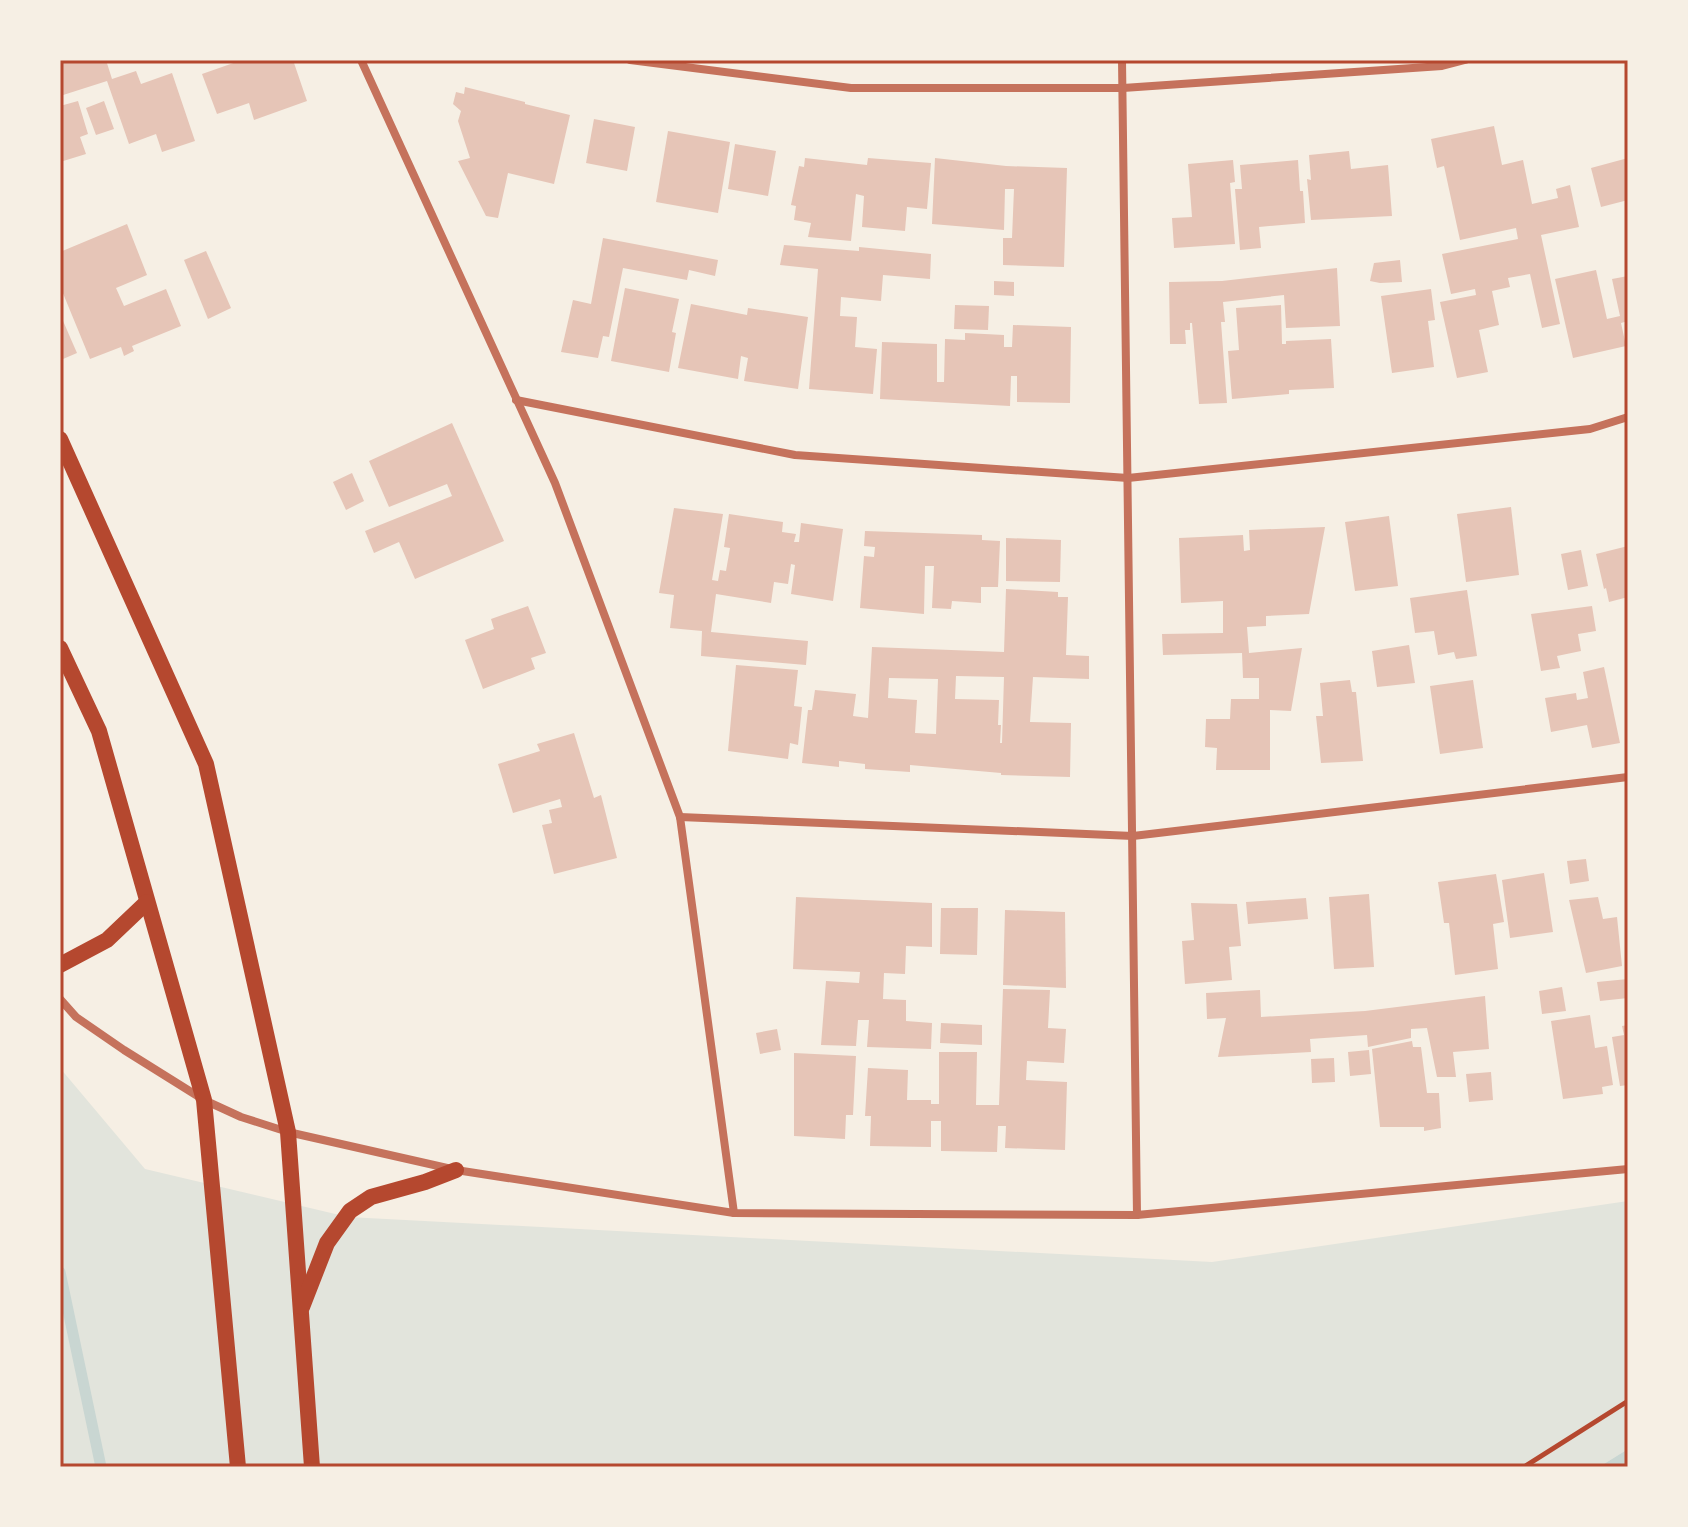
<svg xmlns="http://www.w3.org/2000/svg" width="1688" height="1527" font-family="'Golos Text',sans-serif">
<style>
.green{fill:#e2e4dc}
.water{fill:#c9d6d2}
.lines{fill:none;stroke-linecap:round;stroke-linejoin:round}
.stream{stroke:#c9d6d2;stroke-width:11}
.building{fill:#e6c5b7;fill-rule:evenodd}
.path{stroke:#b5482f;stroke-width:5}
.minor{stroke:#c5725c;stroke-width:8}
.secondary{stroke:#b5482f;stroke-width:16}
.neatline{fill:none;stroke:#b5482f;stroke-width:3}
</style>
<rect width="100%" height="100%" fill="#f6efe4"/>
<!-- green -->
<polygon class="green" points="60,1068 145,1169 348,1217 1212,1262 1628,1201 1628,1449 1599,1467 60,1467"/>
<!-- water -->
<polygon class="water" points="1628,1449 1628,1467 1599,1467"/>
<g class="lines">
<!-- stream -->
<polyline class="stream" points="60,1272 101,1467"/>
</g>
<!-- building -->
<g class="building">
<polygon points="60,60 106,60 112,79 136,71 141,84 172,73 195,141 162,152 156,134 129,144 107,81 60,96"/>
<polygon points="242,60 293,60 307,101 254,120 249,103 217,114 202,74"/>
<polygon points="465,87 525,102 525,104 570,115 554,184 508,173 498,218 486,216 458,161 470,158 458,121 461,111 453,104 456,92 464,94"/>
<polygon points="78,101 88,134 80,137 86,154 60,162 60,106"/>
<polygon points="104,101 114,129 96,135 86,108"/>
<polygon points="594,119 635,127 627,171 586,163"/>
<polygon points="1494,126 1502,165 1523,160 1532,204 1558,198 1556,189 1570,185 1579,227 1541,235 1560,324 1542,328 1530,274 1508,278 1510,287 1492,291 1499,325 1479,330 1488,372 1457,378 1440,302 1476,295 1475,289 1451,294 1442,254 1518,239 1516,228 1460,240 1444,166 1437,168 1431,139"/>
<polygon points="668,131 730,142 718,213 656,202"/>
<polygon points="735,144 776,151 768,196 728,189"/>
<polygon points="1349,151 1351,169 1388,165 1392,216 1311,220 1307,179 1311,180 1309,155"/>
<polygon points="805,158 867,165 868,158 931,163 927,209 907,207 905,231 862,227 864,196 856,194 851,241 808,237 811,223 794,220 796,206 791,205 799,166 804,167"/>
<polygon points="935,158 1006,166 1067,168 1064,267 1003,265 1003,238 1012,238 1014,189 1005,189 1004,230 932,224"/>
<polygon points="1628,158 1628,200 1601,207 1591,168"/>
<polygon points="1233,160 1235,182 1230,183 1235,244 1174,248 1172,218 1192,217 1188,164"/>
<polygon points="1298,160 1300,191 1303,191 1305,223 1259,227 1261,248 1240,250 1235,189 1242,189 1240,165"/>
<polygon points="127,224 147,275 116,288 124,306 166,289 181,326 132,346 134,351 124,356 121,347 90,359 60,286 60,252"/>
<polygon points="603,238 718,260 715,276 689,270 687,280 623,268 609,337 603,336 598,358 561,352 573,300 591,304"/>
<polygon points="784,245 859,251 859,247 931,254 930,279 883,275 881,301 841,297 840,316 857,317 855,347 877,349 873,394 809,389 818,269 780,265"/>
<polygon points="206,251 231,308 208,319 184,260"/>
<polygon points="1400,260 1402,282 1380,283 1370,281 1374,263"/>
<polygon points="1337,268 1340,326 1286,328 1284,295 1223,302 1225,322 1221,322 1227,403 1199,404 1192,323 1190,323 1190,330 1185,330 1186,344 1170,344 1169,282 1222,281"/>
<polygon points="1596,270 1607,319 1620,316 1612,279 1628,276 1628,321 1621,323 1626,346 1573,358 1555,279"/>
<polygon points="994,281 1014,282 1014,296 994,295"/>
<polygon points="625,288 679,299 672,332 676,333 669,372 611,361"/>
<polygon points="1431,289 1435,320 1428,321 1434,367 1392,373 1381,296"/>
<polygon points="691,304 747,315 748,308 808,317 798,389 744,381 748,358 741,356 738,379 678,368"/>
<polygon points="955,305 989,306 988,330 954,329"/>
<polygon points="1281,305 1282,344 1286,344 1286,341 1331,339 1334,388 1289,390 1289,394 1232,399 1228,351 1239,350 1236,308"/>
<polygon points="60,314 77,353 63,359 60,352"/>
<polygon points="1013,325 1071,327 1070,403 1017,402 1017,376 1011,376 1010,406 880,399 882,342 937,344 937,382 944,382 945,339 965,340 965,333 1004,335 1004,347 1012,347"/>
<polygon points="452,423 504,541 415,579 399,542 374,553 365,531 452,496 447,484 389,507 369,461"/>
<polygon points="352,473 364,501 346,510 333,482"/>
<polygon points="1511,507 1519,575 1466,582 1457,514"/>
<polygon points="674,508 723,514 712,580 718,581 720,570 726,571 730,548 724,547 729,514 783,522 782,532 796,534 794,542 799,542 801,523 843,529 833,601 791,594 795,565 791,564 788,584 774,582 771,603 716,594 711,632 808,641 806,665 701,656 702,631 670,628 674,595 659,593"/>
<polygon points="1389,516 1398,586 1355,591 1345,522"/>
<polygon points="1325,527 1309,614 1266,616 1266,626 1247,627 1249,653 1302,648 1291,711 1270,710 1270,770 1216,770 1217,748 1205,747 1206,719 1230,719 1231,699 1259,699 1259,678 1243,678 1242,653 1163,655 1162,634 1223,633 1223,601 1181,603 1179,538 1243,535 1244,551 1250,550 1249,530"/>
<polygon points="865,531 982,535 982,540 1000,541 998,587 981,587 981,603 952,601 951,609 932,608 934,566 925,566 924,614 860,608 864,556 874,557 875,547 864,546"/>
<polygon points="1006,538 1061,540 1060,582 1006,581"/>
<polygon points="1628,546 1628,597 1609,602 1606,588 1604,589 1596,554"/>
<polygon points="1581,550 1588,586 1568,590 1561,554"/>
<path d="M1006,589L1058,592V597H1068L1066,655L1089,656V679L1033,677L1030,722L1071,723L1070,777L1001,775V773L910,765V772L865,769V764L839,761V767L802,763L808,710H812L815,690L856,694L853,716L868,718L872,647L1004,652ZM956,676L1004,677L1002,743H1000L1001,725H998L999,700L955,699ZM889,678L938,679L936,734L915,733L917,700L888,698Z"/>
<polygon points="1467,590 1477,656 1456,659 1454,652 1438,655 1434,631 1415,633 1410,598"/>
<polygon points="528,606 546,653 531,658 535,669 483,689 465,640 494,629 491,619"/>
<polygon points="1592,606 1596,631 1578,634 1581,651 1557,656 1560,668 1541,671 1531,614"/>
<polygon points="1409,645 1415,683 1377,687 1372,651"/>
<polygon points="736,665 798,670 794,706 802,707 798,745 790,743 788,759 728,751"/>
<polygon points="1604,667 1620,743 1592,748 1587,725 1551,732 1545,698 1576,693 1577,700 1588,698 1583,672"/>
<polygon points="1350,680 1352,692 1356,692 1363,761 1321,763 1316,716 1323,716 1320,683"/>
<polygon points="1473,680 1483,748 1440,754 1430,686"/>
<polygon points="574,733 594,798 601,795 617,858 554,874 542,825 552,823 549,810 562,807 560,799 513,813 498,764 540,751 537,744"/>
<polygon points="1586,859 1589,881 1570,884 1567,861"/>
<polygon points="1544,873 1553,932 1510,938 1502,880"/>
<polygon points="1496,874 1504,922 1493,924 1498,969 1455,975 1449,923 1444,923 1438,882"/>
<polygon points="1369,894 1374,967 1334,969 1329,897"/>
<polygon points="796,897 932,903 932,947 906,946 905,974 884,973 883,999 906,1000 906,1021 932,1023 931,1049 867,1047 869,1020 858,1020 856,1046 821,1045 826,981 859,983 860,972 793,969"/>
<polygon points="1598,897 1603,919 1617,917 1622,966 1586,973 1569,900"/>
<polygon points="1306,898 1308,919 1248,924 1246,902"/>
<polygon points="1191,903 1237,904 1241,946 1229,947 1232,980 1185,984 1182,941 1194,940"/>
<polygon points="941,908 978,908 977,955 940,954"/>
<polygon points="1005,910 1065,912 1066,988 1003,985"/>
<polygon points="1628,979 1628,998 1600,1001 1597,982"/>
<polygon points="1562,987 1566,1011 1542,1014 1539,991"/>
<polygon points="1003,989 1050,990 1048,1028 1066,1029 1064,1063 1027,1061 1026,1080 1067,1082 1065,1150 1005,1148 1006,1126 998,1126 997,1152 941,1151 941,1121 931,1121 931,1147 870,1146 871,1116 865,1116 868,1068 908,1070 907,1100 931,1100 931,1104 939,1104 939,1052 977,1052 976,1105 999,1105"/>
<polygon points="1260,990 1261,1017 1365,1011 1485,996 1489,1049 1453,1052 1456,1077 1437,1077 1427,1028 1411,1029 1411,1038 1368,1047 1367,1035 1310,1039 1311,1052 1218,1057 1226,1018 1207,1019 1206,993"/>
<polygon points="1590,1015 1595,1048 1607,1046 1613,1085 1602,1087 1603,1094 1563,1099 1551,1021"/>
<polygon points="941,1023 982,1025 982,1045 940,1043"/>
<polygon points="1628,1025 1628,1085 1620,1086 1612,1037 1624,1035 1622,1026"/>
<polygon points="777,1029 781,1050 760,1054 756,1033"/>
<polygon points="1412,1041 1413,1047 1421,1047 1427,1093 1439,1093 1441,1128 1424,1131 1424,1127 1380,1127 1372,1049"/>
<polygon points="1369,1050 1371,1074 1350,1076 1348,1052"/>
<polygon points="794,1053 856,1056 853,1115 846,1115 845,1139 794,1136"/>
<polygon points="1334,1058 1335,1082 1312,1083 1311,1059"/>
<polygon points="1491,1072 1493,1100 1469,1102 1466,1074"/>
</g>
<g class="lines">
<!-- path -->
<polyline class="path" points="1524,1467 1628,1401"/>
<!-- minor -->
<g class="minor">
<polyline points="361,60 555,483 680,817 734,1213"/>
<polyline points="630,60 851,88 1123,88 1442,66 1465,60"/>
<polyline points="1122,60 1137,1215"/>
<polyline points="516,400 795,455 1128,478 1590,429 1628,417"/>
<polyline points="680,817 1133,836 1628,777"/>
<polyline points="60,999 76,1017 124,1050 204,1100 241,1117 288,1132 456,1170 734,1213 1137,1215 1628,1169"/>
</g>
<!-- secondary -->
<g class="secondary">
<polyline points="60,439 206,764 288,1132 312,1467"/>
<polyline points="60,648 99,731 204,1100 238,1467"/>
<polyline points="60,965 107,940 147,902"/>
<polyline points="302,1307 327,1243 350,1211 371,1197 425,1182 456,1170"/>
</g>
</g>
<!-- border -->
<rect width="1688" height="1527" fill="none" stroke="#f6efe4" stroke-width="124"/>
<rect x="62" y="62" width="1564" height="1403" class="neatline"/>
</svg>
